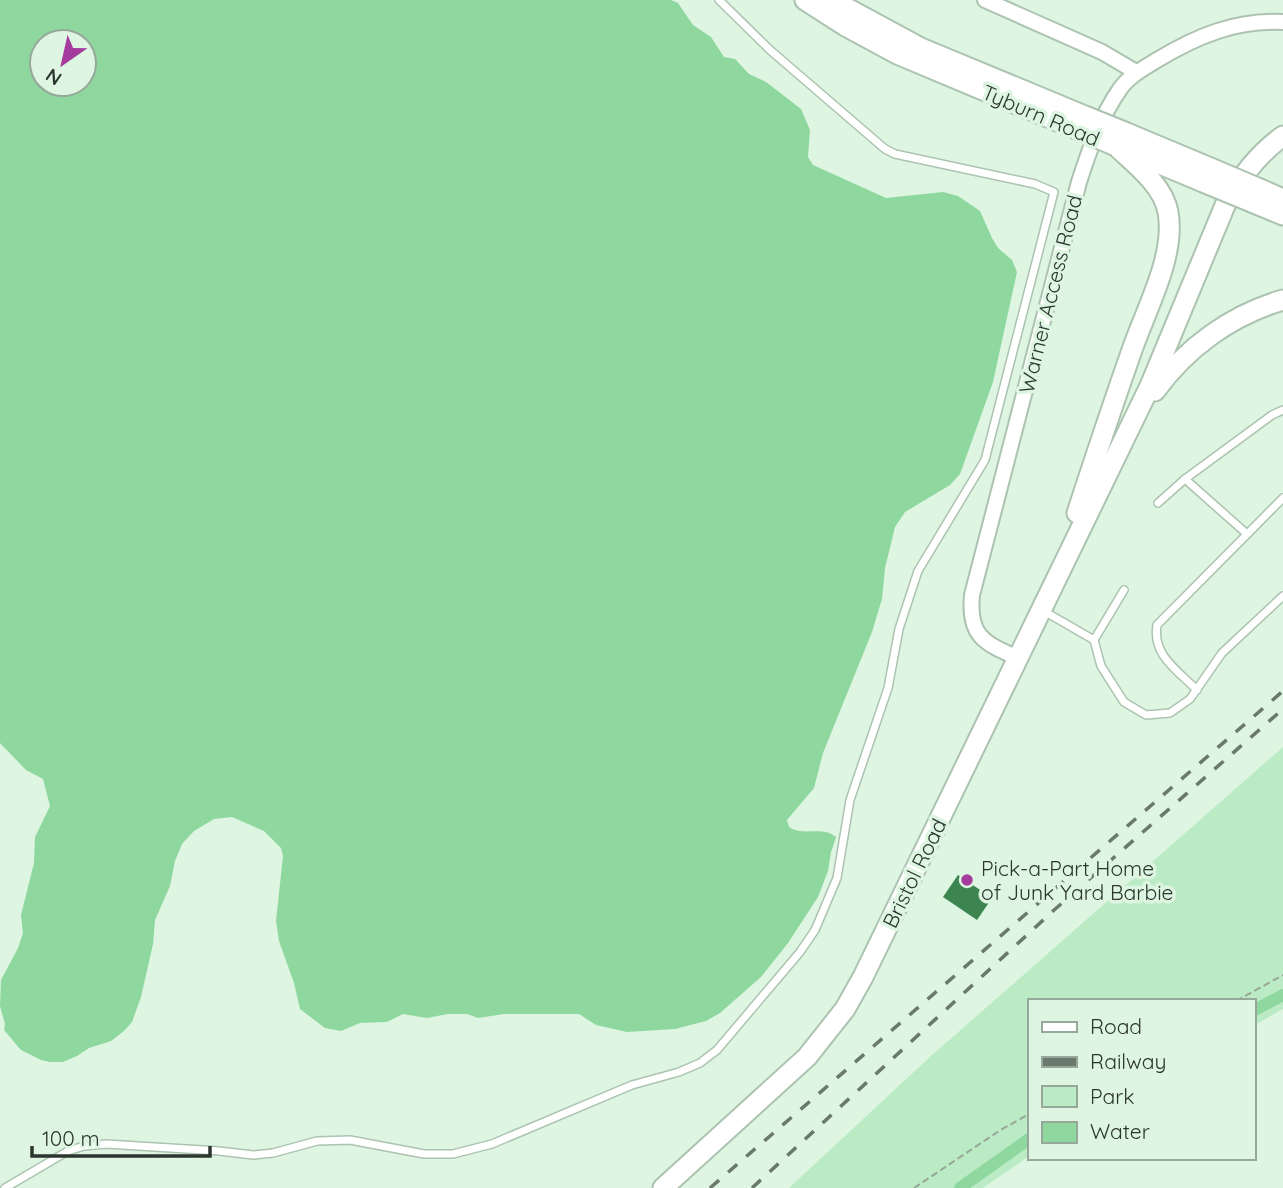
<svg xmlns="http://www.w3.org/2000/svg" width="1283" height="1188" font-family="Quicksand,sans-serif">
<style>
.green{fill:#bbebc4}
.water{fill:#8ed89f;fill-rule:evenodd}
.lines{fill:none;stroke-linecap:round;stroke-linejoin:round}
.canal{stroke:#8ed89f;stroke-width:12}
.building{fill:#3c8551}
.lane-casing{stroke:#acc3b0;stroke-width:10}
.street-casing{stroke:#acc3b0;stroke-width:18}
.secondary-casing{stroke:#acc3b0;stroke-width:23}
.path{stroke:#96a799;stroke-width:2;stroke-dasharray:7 3.5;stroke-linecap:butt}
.lane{stroke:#fff;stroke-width:7}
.street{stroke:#fff;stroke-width:14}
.secondary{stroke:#fff;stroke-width:19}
.rail{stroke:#6b796d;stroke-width:3.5;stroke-dasharray:12 12;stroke-linecap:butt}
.secondary-bridge-casing{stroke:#acc3b0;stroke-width:23;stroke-linecap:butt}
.secondary-bridge{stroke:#fff;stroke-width:19}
.poi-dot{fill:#a43b9d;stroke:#ddf5e1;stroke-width:2.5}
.labels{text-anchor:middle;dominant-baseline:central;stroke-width:7;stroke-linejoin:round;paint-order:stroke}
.street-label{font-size:21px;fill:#2c352e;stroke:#ddf5e1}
.poi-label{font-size:21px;fill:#2c352e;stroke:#ddf5e1;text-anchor:start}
</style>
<rect width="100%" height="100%" fill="#ddf5e1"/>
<!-- green -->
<polygon class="green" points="1283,747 1283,1009 1253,1026 1253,1001 1029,1001 1029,1156 983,1188 789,1188 931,1056"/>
<!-- water -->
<path class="water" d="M0,0H671L678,3L693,25L711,37L724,57L735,59L749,74L766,82L801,109L810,130L808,157L813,165L886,198L943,192L958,196L980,211L992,238L998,248L1012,260L1017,272L993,382L964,463L960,474L950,485L905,512L895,527L885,568L882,599L872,632L823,753L814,788L787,820L789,827C803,837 822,825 836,837L831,852L828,871L818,897L788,943L761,977L720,1013L706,1021L675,1029L627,1032L596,1025L579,1014H504L478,1018L467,1014H448L427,1018L403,1014L387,1022L360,1023L341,1031L325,1028L300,1009L294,983L279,941L276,921L283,856L281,848L264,831L232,817L214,819L194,831L182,844L175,861L170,886L155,920L153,944L141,997L132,1022L124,1031L111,1041L89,1048L77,1056L63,1062H50L41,1060L21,1050L4,1030L5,1024L0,1006L1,980L18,948L23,933L21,915L34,863L35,837L50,806L43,779L26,770L0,743ZM42,42H84V84H42Z"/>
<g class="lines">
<!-- canal -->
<g class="canal">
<polyline points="1253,1011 1283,995"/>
<polyline points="960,1188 1029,1139"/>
</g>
</g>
<!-- building -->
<polygon class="building" points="958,875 992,898 977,920 943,897"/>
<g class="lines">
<!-- lane casing -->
<g class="lane-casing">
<g id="lane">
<polyline points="1185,479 1247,534"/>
<polyline points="1158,503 1185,479 1272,415 1283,410"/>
<polyline points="1042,610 1094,640 1124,590"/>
<polyline points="1094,640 1101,666 1124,702 1146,715 1170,713 1190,699 1222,653 1283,596"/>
<path d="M1197,690C1177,670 1152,655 1157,625L1283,498"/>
<polyline points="5,1188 68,1151 84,1146 106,1144 219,1151 253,1155 273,1153 317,1141 350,1140 424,1154 453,1154 492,1144 632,1085 679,1072 700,1063 717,1050 800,952 815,930 829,897 837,878 850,800 888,688 899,629 918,571 985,460 1054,192 1035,184 895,154 885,149 770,50 719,0"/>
</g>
</g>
<!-- street casing -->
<g class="street-casing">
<g id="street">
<polyline points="985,0 1102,52 1136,72"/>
<path d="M1018,658C983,643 968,635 972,595L1079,182C1089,151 1101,116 1120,89C1129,76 1144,68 1157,60C1197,36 1235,20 1283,22"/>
</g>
</g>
<!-- secondary casing -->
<g class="secondary-casing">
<g id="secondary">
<polyline points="805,0 847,27 897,54 1076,129"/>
<polyline points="832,0 921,48 1085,116"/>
<polyline points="1127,133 1213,169"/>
<polyline points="1126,150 1203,182"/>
<polyline points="1260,189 1283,199"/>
<polyline points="1254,203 1283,215"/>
<path d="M1155,391C1186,348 1231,315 1283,300"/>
<path d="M1077,513C1095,458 1113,404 1132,350C1146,309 1176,256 1168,212C1163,185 1135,164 1116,146"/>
<path d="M663,1188L807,1057L845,1009L863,977L1150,386L1226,203C1241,176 1258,154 1283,136"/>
</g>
</g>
<!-- path -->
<g class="path">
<polyline points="1236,1001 1283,975"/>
<polyline points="914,1188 999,1131 1029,1114"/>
</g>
<!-- lane -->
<use href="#lane" class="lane"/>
<!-- street -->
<use href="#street" class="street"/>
<!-- secondary -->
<use href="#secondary" class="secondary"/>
<!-- rail -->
<g class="rail">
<polyline points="710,1188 1283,691"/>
<polyline points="752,1188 1053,911 1283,709"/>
</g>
<!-- secondary-bridge casing -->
<g class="secondary-bridge-casing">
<g id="secondary-bridge">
<polyline points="1085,116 1127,133"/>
<polyline points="1076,129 1116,146"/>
<polyline points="1213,169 1260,189"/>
<polyline points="1203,182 1254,203"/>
</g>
</g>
<!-- secondary-bridge -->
<use href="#secondary-bridge" class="secondary-bridge"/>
</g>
<!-- markers -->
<circle class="poi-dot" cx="967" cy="880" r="7"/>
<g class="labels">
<!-- street labels -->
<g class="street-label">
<text transform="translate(1041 115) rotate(23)">Tyburn Road</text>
<text transform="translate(1050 294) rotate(-76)">Warner Access Road</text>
<text transform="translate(914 873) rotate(-64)">Bristol Road</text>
</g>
<!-- poi labels -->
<g class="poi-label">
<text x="981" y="868">Pick-a-Part Home<tspan x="981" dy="24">of Junk Yard Barbie</tspan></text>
</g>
</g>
<!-- legend -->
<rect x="1028" y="999" width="228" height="161" fill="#ddf5e1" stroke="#96a899" stroke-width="2"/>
<rect x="1042" y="1022" width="35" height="10" fill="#ffffff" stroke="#96a899" stroke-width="2"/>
<text x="1090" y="1034" font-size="21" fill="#2c352e">Road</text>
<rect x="1042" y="1057" width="35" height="10" fill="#6b796d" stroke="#96a899" stroke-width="2"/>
<text x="1090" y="1069" font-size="21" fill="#2c352e">Railway</text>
<rect x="1042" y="1086" width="35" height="21" fill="#bbebc4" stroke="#96a899" stroke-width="2"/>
<text x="1090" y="1104" font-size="21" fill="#2c352e">Park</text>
<rect x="1042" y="1122" width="35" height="21" fill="#8ed89f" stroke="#96a899" stroke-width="2"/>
<text x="1090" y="1139" font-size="21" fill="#2c352e">Water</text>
<!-- north arrow -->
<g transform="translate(63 63) rotate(214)"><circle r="33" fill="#ddf5e1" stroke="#96a899" stroke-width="2"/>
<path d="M0-5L12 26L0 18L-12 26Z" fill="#a43b9d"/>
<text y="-10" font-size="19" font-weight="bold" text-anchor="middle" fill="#2c352e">N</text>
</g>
<!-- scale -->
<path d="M32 1146v10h178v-10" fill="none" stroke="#2c352e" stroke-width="3.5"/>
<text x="42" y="1146" font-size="21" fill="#2c352e" stroke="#ddf5e1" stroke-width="5" paint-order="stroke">100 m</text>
</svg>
